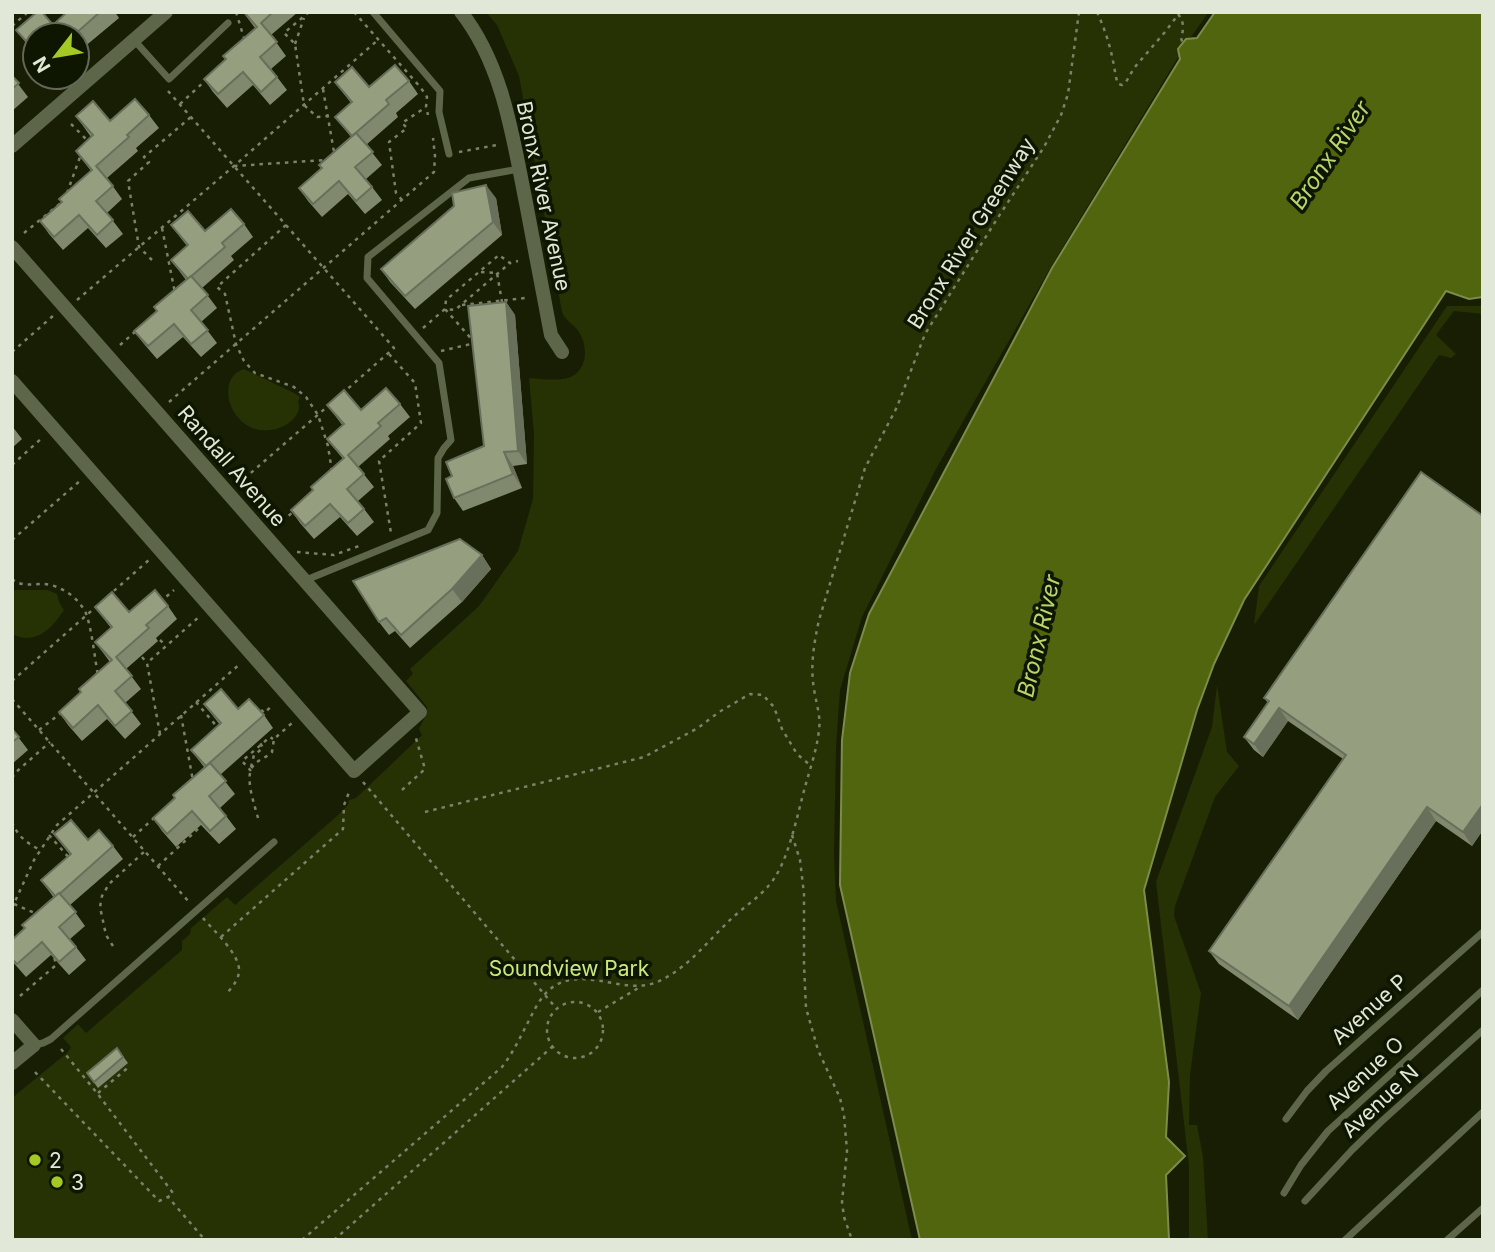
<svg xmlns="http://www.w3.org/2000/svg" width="1495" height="1252" font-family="Inter,sans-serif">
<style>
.green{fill:#263104}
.water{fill:#51640e;stroke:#7c8c4a;stroke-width:2}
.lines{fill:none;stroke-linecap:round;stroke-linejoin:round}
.path{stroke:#7b826c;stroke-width:2.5;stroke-dasharray:3.5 5;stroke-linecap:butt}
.service{stroke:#5d6649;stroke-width:7}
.minor{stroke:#5d6649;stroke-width:14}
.wall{fill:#80896e}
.shaded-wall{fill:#686f5a}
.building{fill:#959f80;stroke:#686f5a;stroke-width:2}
.poi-dot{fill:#a4c824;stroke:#0e1500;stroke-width:2.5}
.labels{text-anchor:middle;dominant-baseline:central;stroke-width:7;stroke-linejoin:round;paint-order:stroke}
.street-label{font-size:21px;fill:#e2e8d7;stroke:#0e1500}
.park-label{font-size:21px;fill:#cae87d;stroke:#0e1500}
.poi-label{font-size:21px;fill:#e2e8d7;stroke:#0e1500;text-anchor:start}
.water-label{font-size:23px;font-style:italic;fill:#b9d66b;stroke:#0e1500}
</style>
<rect width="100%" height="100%" fill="#171e04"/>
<!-- green -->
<g class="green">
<path d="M486,12H1209L1188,41L1052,265L936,469L862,617L840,690L836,747L834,855L836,901L912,1240H12V1098L68,1052L71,1047L63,1038L78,1024L86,1033L182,950V941L190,934L191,928L227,897L235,905L337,816L348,805L349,800L356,798L422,735L419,729L427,713V707L406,681L413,674L410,669L479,606L518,551L533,499L534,434L529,378C541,379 556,381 568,378C587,372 589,348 579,332C574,324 566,322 562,312L519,76L497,25Z"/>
<polygon points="1483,304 1483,314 1454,311 1436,335 1456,354 1451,358 1439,355 1254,625 1259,586 1447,306 1479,306"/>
<path d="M244,369L294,393L300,397L298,402C301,409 297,416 291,421C286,426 278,429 271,430C232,436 212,379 244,369Z"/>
<path d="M15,590H48L57,594L59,602L64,610C52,628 36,646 12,634V592Z"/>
<polygon points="1217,685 1227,752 1239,766 1215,797 1175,906 1174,916 1201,993 1190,1075 1189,1125 1197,1125 1203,1157 1208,1240 1189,1240 1189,1166 1156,882 1212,727"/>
</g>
<!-- water -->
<polygon class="water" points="1215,12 1483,12 1483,297 1469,299 1446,291 1244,600 1214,664 1197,710 1144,890 1169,1082 1166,1137 1185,1156 1166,1175 1169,1240 920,1240 840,885 842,740 850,673 869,614 1052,268 1180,59 1178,49 1186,39 1197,38"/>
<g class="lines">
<!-- path -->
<g class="path">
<polyline points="236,12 244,38"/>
<polyline points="309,12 284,33 295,44 304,105 317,117 328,116"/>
<polyline points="354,12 421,88 427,97 426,107 428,115"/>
<path d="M1097,12C1104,27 1110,45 1113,61C1115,69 1115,76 1118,84L1122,85L1126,82L1134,68L1165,32L1180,12"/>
<path d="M1178,14C1184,22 1184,28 1181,38L1183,44"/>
<polyline points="12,26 28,12"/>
<polyline points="295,44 304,18"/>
<polyline points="323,89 334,152"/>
<polyline points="168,91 394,348 344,392"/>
<polyline points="180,104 206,80"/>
<polyline points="71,124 87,140 85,144"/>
<polyline points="459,152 497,145"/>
<polyline points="234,166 325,160"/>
<polyline points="67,193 80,157"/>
<polyline points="402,200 396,193 389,142 407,128 402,123 426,107"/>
<polyline points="286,225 217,287 225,294 236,344 244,361 255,373 294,387 306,397 318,415 328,446 332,472"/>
<polyline points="162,228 175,293"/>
<polyline points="24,233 62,202"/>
<polyline points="152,260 139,247 128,181 149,162 144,157 191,117"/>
<polyline points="481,272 497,273 502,302"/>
<polyline points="77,300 234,166 379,39"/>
<polyline points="462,305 525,298"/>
<polyline points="423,328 445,309 446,300 499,255 510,263 518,261"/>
<polyline points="120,345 136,331"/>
<polyline points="441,351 475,343 445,309 455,310 510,263"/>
<polyline points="12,352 54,315"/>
<polyline points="389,354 415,383 421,423 379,461 391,533"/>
<polyline points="169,402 434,172 435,156 433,138"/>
<polyline points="12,465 43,437"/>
<polyline points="238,484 328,406"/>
<polyline points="276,527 294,511"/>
<polyline points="12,540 81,480"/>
<polyline points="297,552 334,555 359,546"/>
<path d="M12,579C21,587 33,584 44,584C61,585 81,599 87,616C92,632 95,659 98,676"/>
<polyline points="160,602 174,590"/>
<polyline points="160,640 166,646"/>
<polyline points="142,657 147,663"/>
<polyline points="12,681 150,559"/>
<polyline points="12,699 189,902"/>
<polyline points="196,702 219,729"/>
<polyline points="255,710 259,707 264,713 273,705"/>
<polyline points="181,715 193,781"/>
<polyline points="39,730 61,713"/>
<polyline points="160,734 147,663 200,616"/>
<polyline points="251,767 254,755 263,748 259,741"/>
<polyline points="251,771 242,761 270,737 273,739"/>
<polyline points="12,778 15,773 50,742"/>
<polyline points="363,782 556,1008"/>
<polyline points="402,790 425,769 415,735"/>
<polyline points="425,812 644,757 698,728 719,712 750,694 763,695 774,707 782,729 797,754 810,765"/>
<path d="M258,818C255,806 244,777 253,766C257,760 266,758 272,752L274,739L292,723"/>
<path d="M12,822C18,837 27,843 40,850"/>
<polyline points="49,835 70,859"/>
<polyline points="792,835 800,860 804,894 804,965 806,1008 818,1050 840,1098 844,1115 847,1151 842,1202 844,1217 852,1240"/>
<polyline points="133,837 154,818"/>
<polyline points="158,866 199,828"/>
<polyline points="14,904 37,914"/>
<polyline points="12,908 34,860 57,825 241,663"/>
<path d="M203,918C213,930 241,955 239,972C238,980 233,986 228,992"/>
<polyline points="221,937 343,829 344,805 350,790"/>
<polyline points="113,946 106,935 100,907 102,896 109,884 145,851"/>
<polyline points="20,996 55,966 56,964 54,957"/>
<circle cx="575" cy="1030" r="28"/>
<polyline points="598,1012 640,987"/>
<polyline points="61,1049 97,1093 173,1193 168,1197 205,1240"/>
<polyline points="35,1072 159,1201 168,1197"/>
<polyline points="98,1093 130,1066"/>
<path d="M302,1240L502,1067C512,1054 519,1040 526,1026C532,1015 537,1003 545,994C576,960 623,997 657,982C687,969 706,943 729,921C744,906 764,895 775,877C789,857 798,812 805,787C810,769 817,749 819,730C821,716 816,703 814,689C810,666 814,643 819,620L865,468L897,407L925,334L997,219L1044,147L1061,115L1068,94L1079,12"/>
<polyline points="334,1240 552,1047"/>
</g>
<!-- service -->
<g class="service">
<polyline points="373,12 440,91 439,112 449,154"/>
<polyline points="134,40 169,79 228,23"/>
<polyline points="306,580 428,530 437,513 438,458 444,448 451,440 439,363 367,278 368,257 469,178 519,169"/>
<polyline points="34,1045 43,1043 51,1039 274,842"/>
<polyline points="1286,1119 1307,1091 1326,1071 1483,932"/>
<polyline points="1284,1193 1301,1165 1328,1131 1483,990"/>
<polyline points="1305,1201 1352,1150 1382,1121 1483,1030"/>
<polyline points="1345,1240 1483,1112"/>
<polyline points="1447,1240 1483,1208"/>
</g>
<!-- minor -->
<g class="minor">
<path d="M461,12C503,65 513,138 526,203C534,247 543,291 551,335L562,352"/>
<polyline points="12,146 166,12"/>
<polyline points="12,247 420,712 354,771 12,381"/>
<polyline points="12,1020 34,1045 12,1063"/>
</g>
</g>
<!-- wall -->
<g class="wall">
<polygon points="67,12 115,12 119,18 77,53 77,35 35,35 35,54 16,30 53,25"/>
<polygon points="243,12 298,12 271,35 286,56 271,69 287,90 270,105 253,85 227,108 213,92 204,79 226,59 223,56 255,28"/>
<polygon points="12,76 28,97 12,111"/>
<polygon points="409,81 418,94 396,113 398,117 366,145 382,165 366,179 382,200 365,214 348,194 322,217 308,201 299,188 321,168 319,165 351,137 335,117 351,103 335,82 369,87"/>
<polygon points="149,115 159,128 136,148 138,151 107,178 122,199 107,213 123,234 106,248 88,228 63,250 49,234 40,221 62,202 91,171 76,151 91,137 76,116 110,121"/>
<polygon points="496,198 502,235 415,309 390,282 381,269 454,206"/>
<polygon points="244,224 253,237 231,256 234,260 202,288 217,308 201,322 217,343 201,357 183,337 157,359 144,344 134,331 157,311 186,280 171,260 187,246 171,225 205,231"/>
<polygon points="506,302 515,315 527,464 513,466 522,488 463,511 454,498 484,446"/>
<polygon points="400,404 410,417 388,436 390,439 358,467 374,487 358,501 374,522 357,536 340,517 314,539 300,523 291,510 313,491 343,459 327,439 343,426 327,405 361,410"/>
<polygon points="12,426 22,439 12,448"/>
<polygon points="1483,516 1483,830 1472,846 1436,821 1298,1020 1219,964 1209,951 1343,759 1288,721 1263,757 1254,750 1244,737 1268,703 1264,698"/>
<polygon points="482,555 491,569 462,602 410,648 395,631 389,635 379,622"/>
<polygon points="168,606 177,619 156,638 158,641 126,669 141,689 125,703 141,724 125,739 107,719 82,741 68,725 59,712 81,692 110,662 95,642 111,628 95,607 129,612"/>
<polygon points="204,704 238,709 264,715 273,728 220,775 235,794 220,808 236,829 219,844 201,825 176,847 162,831 153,818 175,798 204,767 191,750 220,725"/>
<polygon points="12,729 28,750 12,764"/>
<polygon points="54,834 88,840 113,846 123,859 70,905 85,926 70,939 86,960 69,975 51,955 26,977 12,961 12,940 25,929 54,898 41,880 70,855"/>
<polygon points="117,1048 128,1063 98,1088 87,1073"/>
</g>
<!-- shaded-wall -->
<g class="shaded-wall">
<polygon points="486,185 496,198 502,235 493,222"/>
<polygon points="506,302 515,315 527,464 518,451"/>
<polygon points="504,452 513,466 522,488 513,474"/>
<polygon points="482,555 491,569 462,602 452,589"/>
<polygon points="1279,708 1288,721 1263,757 1254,744"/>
<polygon points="1483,804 1483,830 1472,846 1463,832"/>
<polygon points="1427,807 1436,821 1298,1020 1289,1006"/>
</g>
<!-- building -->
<g class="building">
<polygon points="37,12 42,12 53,25 67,12 100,12 74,35 35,35 35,51 16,30"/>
<polygon points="244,12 273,12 261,23 277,42 260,57 277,77 261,92 243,72 218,94 204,79 226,59 223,56 257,27"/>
<polygon points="395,65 409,81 386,100 389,104 352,136 335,117 352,102 335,82 352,67 369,87"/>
<polygon points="12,76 19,83 12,89"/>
<polygon points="135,99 149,115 127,135 129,137 96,166 113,186 96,201 113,220 97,235 79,215 54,237 40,221 62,202 59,199 92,170 76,151 93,135 76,116 93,101 110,121"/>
<polygon points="356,133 373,152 355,167 372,187 356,201 339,181 313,204 299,188 322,168 319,165"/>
<polygon points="486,185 493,222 405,296 381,269 454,206 452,193"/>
<polygon points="231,209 244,224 222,243 225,247 188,279 171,260 188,245 171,225 188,211 205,231"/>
<polygon points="191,276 208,295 191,310 208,330 191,344 174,324 148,346 134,331 157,311 154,307"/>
<polygon points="506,302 518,451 504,452 513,474 454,498 446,479 452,476 446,462 484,446 468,306"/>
<polygon points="386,388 400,404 378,423 381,426 348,455 364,474 347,489 364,509 348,523 330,504 305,526 291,510 313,490 311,487 344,458 327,439 344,424 327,405 344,390 361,410"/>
<polygon points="1421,472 1483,516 1483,804 1463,832 1427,807 1289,1006 1209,951 1346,755 1279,708 1254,744 1244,737 1269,701 1264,698"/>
<polygon points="460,539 482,555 452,589 401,635 386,618 379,622 353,581"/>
<polygon points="155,590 168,606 146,625 149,628 116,657 132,676 115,691 132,711 115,726 98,705 73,728 59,712 81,692 79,689 112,660 95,642 112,627 95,607 112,592 129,612"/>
<polygon points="221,689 238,709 249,699 264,715 206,766 191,750 221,723 204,704"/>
<polygon points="12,729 19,737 12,742"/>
<polygon points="210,763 226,781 209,796 226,816 210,831 192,811 167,834 153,818 175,798 173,795"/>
<polygon points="71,820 88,840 99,830 113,846 56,897 41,880 71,854 54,834"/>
<polygon points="59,893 76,912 59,927 76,947 59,962 42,942 17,964 12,959 12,940 25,928 22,925"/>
<polygon points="117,1048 123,1057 94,1082 87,1073"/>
</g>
<!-- markers -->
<g class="poi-dot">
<circle cx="35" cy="1160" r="7"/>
<circle cx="57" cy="1182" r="7"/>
</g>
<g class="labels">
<!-- street labels -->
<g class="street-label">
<text transform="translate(544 196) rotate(78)">Bronx River Avenue</text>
<text transform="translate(971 233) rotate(-58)">Bronx River Greenway</text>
<text transform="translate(232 466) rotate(49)">Randall Avenue</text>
<text transform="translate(1369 1009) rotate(-42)">Avenue P</text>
<text transform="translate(1365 1073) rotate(-43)">Avenue O</text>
<text transform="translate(1380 1101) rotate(-43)">Avenue N</text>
</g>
<!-- park labels -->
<g class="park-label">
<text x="569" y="968">Soundview Park</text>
</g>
<!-- poi labels -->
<g class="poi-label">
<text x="49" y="1160">2</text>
<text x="71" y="1182">3</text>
</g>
<!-- water labels -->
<g class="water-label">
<text transform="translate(1330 155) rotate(-56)">Bronx River</text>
<text transform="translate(1039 636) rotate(-77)">Bronx River</text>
</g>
</g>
<!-- border -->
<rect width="1495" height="1252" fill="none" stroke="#e2e8d7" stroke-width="28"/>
<!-- north arrow -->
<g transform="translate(56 56) rotate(239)"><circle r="33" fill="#0e1500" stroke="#636956" stroke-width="2"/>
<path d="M0-5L12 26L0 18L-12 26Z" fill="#a4c824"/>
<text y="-10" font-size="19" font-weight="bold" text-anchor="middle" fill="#e2e8d7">N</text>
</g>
</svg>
